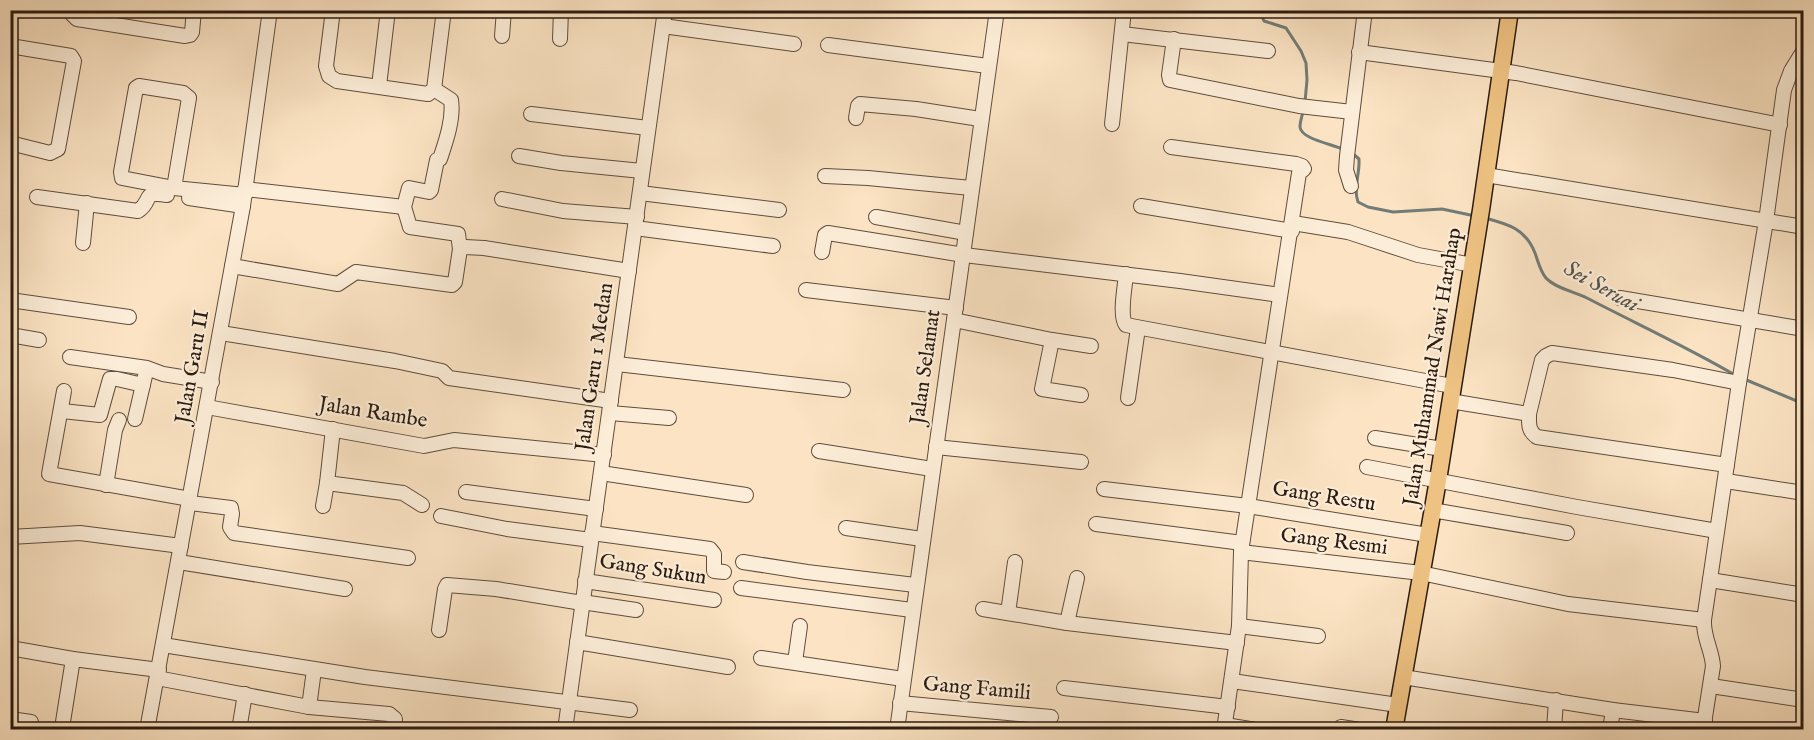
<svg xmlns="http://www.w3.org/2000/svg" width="1814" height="740" font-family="'IM FELL English',serif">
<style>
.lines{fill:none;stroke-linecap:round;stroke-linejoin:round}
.stream{stroke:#727c77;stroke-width:3}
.minor-casing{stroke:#5f4d3d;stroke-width:16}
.major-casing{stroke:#2b1b10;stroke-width:19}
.minor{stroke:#fcedd8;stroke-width:14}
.major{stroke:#eec282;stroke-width:16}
.labels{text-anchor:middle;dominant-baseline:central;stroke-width:4.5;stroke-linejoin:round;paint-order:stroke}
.street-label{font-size:21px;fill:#2b1b10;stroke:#fcedd8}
.water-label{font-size:22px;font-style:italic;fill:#55534c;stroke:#fcedd8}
</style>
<rect width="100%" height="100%" fill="#fbe3c3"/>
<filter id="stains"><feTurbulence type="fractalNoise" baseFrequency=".00333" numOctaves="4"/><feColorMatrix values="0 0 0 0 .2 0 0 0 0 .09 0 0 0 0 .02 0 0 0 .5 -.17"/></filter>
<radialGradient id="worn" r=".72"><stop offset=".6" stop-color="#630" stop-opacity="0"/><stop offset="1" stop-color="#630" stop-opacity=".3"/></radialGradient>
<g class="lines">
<!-- stream -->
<g class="stream">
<polyline points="1259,10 1264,21 1286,28 1301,51 1306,63 1307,80 1305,102"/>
<path d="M1303,112C1302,116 1300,122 1300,127C1301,139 1332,144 1342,149"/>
<path d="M1351,152L1359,159C1360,174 1353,188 1358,202L1368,207L1393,212L1442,209L1475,216"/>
<path d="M1485,218C1508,224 1526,229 1535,253C1538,261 1540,271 1546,278C1555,288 1575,292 1587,298C1637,324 1687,347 1735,375"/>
<polyline points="1744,379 1804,404"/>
</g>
<!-- minor casing -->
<g class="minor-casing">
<g id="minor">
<polyline points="73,10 72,14 77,19 185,36 190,35 192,32 194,10"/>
<polyline points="333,10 326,66 329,76 337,81 428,94 434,89 444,10"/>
<polyline points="663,26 794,44"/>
<polyline points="1122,34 1268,51"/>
<polyline points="502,36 504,10"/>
<polyline points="560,39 561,10"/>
<polyline points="1174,39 1169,75 1170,80 1299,106 1352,112"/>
<polyline points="828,45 988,66"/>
<polyline points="10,46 71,56 74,61 58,149 50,153 10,143"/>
<polyline points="1359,52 1516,73 1780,125"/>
<polyline points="379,86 388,10"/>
<polyline points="531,114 648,128"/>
<polyline points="856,118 858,106 860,104 916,109 980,119"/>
<polyline points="1112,124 1124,10"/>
<polyline points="1171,147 1296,164 1302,166 1304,169 1299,173 1241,552 1239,626 1224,730"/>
<polyline points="519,156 561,163 642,171"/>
<polyline points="1486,175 1804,227"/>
<polyline points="825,176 868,178 971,188"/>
<polyline points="1351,186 1346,170 1347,156 1365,10"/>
<polyline points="174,188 189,98 183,93 139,86 136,88 121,172 122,178 174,188 245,195"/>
<polyline points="245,189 404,207"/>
<polyline points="640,193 779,210"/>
<path d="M37,197L138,211C154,200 140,191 167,195"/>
<polyline points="189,198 243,206"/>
<polyline points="502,199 563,211 637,217"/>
<polyline points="1141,206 1292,231"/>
<polyline points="876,217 966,233"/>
<polyline points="1293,223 1348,232 1418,255 1473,265"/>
<polyline points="635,228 773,246"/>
<polyline points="83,243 87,203"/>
<polyline points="460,249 465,247 484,248 629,271"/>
<polyline points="822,252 825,235 828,233 964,255 1180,281 1280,295"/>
<path d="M232,266L338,284L356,272L452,285L455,282L460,249L458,234L410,227L404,207L409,188L429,192L431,190L437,160L440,159C446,141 454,118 451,100L434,89"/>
<path d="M1126,274C1125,287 1119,316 1126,325L1452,386"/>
<polyline points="806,290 956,308"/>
<polyline points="1620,298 1804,329"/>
<polyline points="10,300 129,317"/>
<polyline points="954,320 1052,340 1042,389 1081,395"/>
<polyline points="221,333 395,361 442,371 449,378 611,401"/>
<polyline points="10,335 39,340"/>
<polyline points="1052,340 1091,346"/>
<polyline points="70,357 147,368 163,374 212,382"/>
<polyline points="617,364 843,390"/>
<polyline points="64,391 49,474 190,499"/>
<polyline points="1128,398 1138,328"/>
<path d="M1450,401L1529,414C1529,424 1528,431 1537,437L1727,465"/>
<polyline points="207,407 424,446 454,440 604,455"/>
<polyline points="62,411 100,415 110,379 117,379 143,385"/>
<polyline points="610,413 669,418"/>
<polyline points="1529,414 1542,360 1546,356 1552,353 1673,370 1739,383"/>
<polyline points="135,419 145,376"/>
<polyline points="333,429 327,483 403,493 422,505"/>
<polyline points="1375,438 1442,449"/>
<polyline points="936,447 1081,462"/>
<polyline points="819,451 932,469"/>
<polyline points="1367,467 1577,507 1717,531"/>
<polyline points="601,473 746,495"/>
<polyline points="1726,481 1804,493"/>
<polyline points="106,485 115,430 119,420"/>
<polyline points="1104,489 1248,506 1428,535"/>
<polyline points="466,492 596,509"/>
<polyline points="190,503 231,508 232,514 230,527 234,533 408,558"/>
<polyline points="323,506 327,483"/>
<polyline points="1432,510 1567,533"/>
<polyline points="441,516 507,529 591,540"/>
<polyline points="1096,524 1242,543"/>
<polyline points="846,528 922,539"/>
<polyline points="592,533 710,549 714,554 714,571 724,572"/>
<polyline points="10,537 80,533 181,546"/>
<polyline points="1241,552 1421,573 1568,604 1704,620"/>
<polyline points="179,562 345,589"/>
<polyline points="743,562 807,572 915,585"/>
<polyline points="1710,580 1804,595"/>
<polyline points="585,581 714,600"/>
<polyline points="741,588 912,610"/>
<polyline points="582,602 636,610"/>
<polyline points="983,609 1067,623 1237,643"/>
<polyline points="1008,613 1015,562"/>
<polyline points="1067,623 1077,578"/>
<polyline points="1239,626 1318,636"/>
<polyline points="439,630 445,589 447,585 496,589 582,603"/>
<polyline points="577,642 728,667"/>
<polyline points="163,645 365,677 630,710"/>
<polyline points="10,648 73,659 159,670"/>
<polyline points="761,658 903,679"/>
<polyline points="795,662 800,626"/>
<polyline points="1403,677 1613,710 1705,721"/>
<polyline points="157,678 309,707 389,714 395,719 394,730"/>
<polyline points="1232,681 1398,705"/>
<polyline points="1711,686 1804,700"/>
<polyline points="1064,688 1228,707"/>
<polyline points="900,703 1051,717"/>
<polyline points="309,707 314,670"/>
<polyline points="10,719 31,722 30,730"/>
<polyline points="1225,725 1256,730"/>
<polyline points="1341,727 1360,730"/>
<polyline points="68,730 62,728 73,659"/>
<polyline points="147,730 243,206 270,10"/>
<polyline points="239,730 245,694"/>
<polyline points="565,730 665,10"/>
<polyline points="897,730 997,10"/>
<polyline points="1554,730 1556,700"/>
<polyline points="1610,730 1613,710"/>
<path d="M1703,730L1713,666C1712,650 1703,637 1704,620L1739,383L1766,221L1784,90L1791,71L1804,50"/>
</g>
</g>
<!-- major casing -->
<g class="major-casing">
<polyline id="major" points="1394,730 1438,480 1481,210 1510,10"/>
</g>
<!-- minor -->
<use href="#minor" class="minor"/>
<!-- major -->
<use href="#major" class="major"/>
</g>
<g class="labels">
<!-- street labels -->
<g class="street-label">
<text transform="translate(193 367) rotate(-80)">Jalan Garu II</text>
<text transform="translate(595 367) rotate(-82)">Jalan Garu 1 Medan</text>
<text transform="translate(926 367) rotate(-82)">Jalan Selamat</text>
<text transform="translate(1433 367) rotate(-81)">Jalan Muhammad Nawi Harahap</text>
<text transform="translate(373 413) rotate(9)">Jalan Rambe</text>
<text transform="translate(1324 497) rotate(9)">Gang Restu</text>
<text transform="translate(1334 542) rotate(7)">Gang Resmi</text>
<text transform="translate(653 570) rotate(9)">Gang Sukun</text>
<text transform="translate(977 689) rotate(5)">Gang Famili</text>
</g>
<!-- water labels -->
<g class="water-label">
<text transform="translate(1601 287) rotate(29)">Sei Seruai</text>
</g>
</g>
<!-- margin -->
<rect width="1814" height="740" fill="none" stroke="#fbe3c3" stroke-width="36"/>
<rect x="12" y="12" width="1790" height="716" fill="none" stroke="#2b1b10" stroke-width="3"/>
<rect x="18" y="18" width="1778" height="704" fill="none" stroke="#2b1b10" stroke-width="1.5"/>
<rect width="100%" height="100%" filter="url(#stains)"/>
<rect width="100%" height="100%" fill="url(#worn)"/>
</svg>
